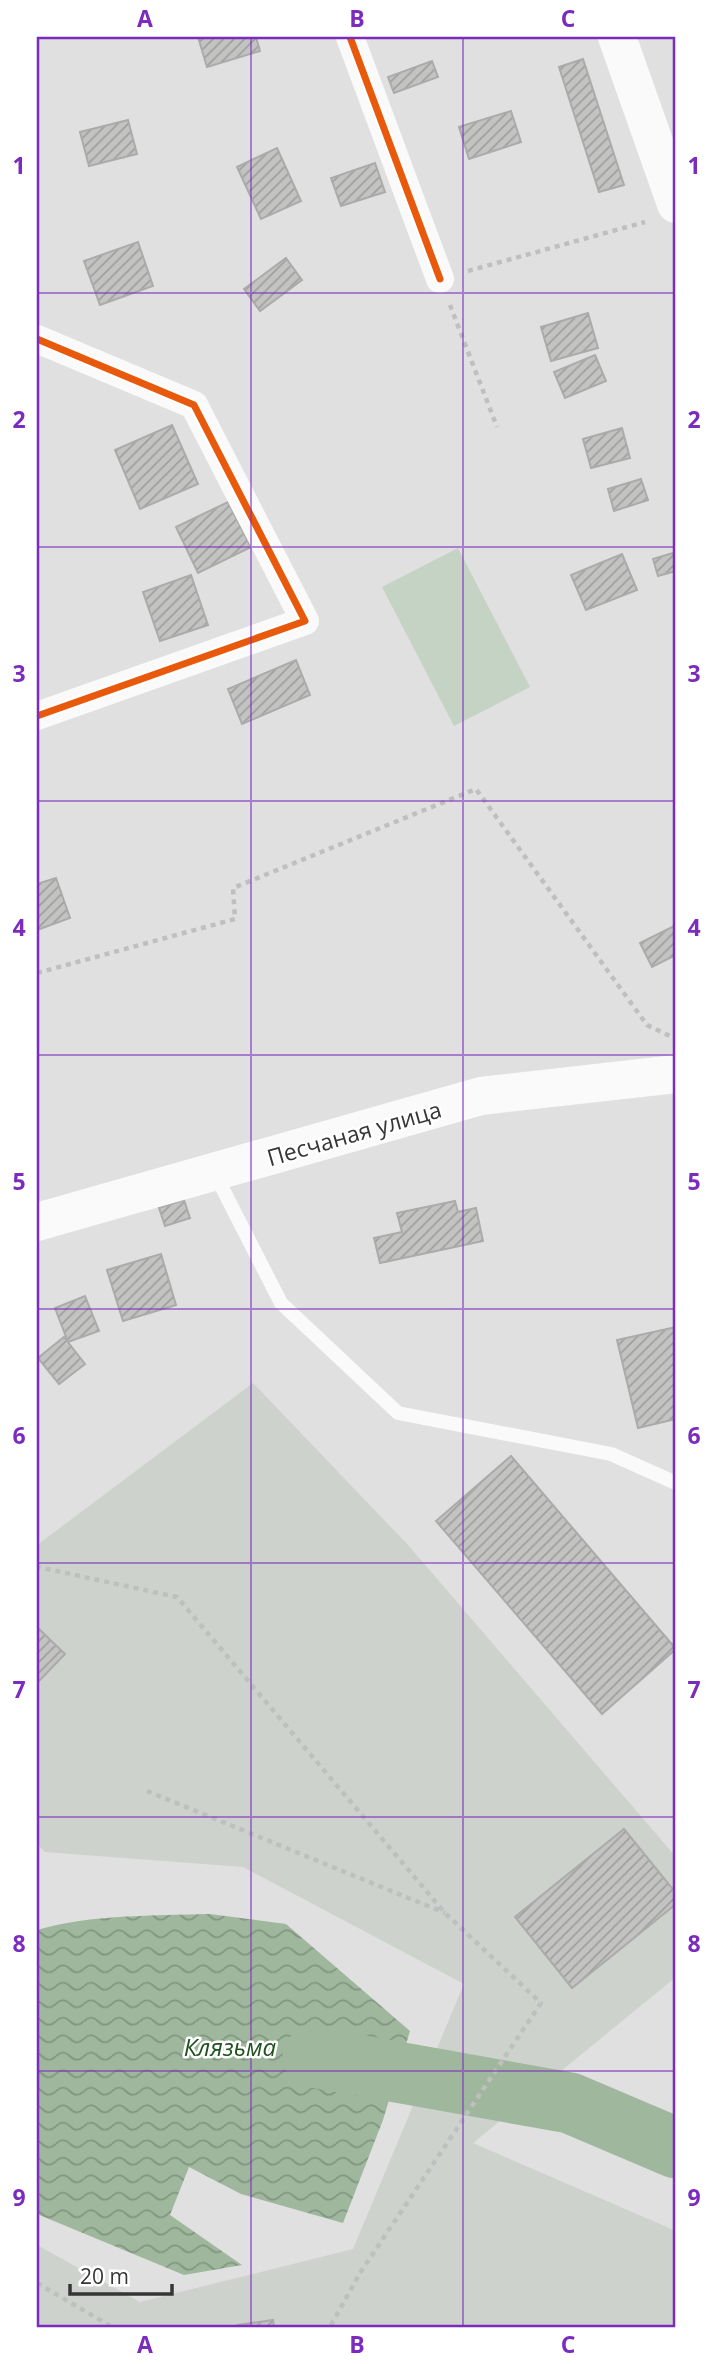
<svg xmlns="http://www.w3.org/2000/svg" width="713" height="2364" font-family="'Open Sans',sans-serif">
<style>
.built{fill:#cdd2cd}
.pitch{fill:#c5d3c4}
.water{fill:url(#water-waves)}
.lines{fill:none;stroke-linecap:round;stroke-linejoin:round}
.river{stroke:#9fb89d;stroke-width:61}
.building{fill:url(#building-hatch);stroke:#acabab;stroke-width:2}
.path{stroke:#bebfbe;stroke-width:4.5;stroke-dasharray:5 5;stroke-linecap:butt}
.lane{stroke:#fafafa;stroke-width:14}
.street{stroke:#fafafa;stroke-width:28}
.secondary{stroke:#fafafa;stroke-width:38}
.cycleway-casing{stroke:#fff;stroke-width:11}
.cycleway{stroke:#e8590c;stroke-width:7}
.grid{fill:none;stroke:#7b2cbf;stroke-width:2;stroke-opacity:0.55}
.labels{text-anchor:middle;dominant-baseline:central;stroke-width:5;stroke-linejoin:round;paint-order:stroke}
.street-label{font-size:23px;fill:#353635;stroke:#fff}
.water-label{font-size:24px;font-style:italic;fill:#21521f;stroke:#fff}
.neatline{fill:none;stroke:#7b2cbf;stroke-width:2.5}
.grid-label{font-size:23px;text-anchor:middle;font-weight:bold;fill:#7b2cbf}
</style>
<defs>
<pattern id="water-waves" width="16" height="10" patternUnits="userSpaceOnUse" patternTransform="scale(1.75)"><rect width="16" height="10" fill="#9fb89d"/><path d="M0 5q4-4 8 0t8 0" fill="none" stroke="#829681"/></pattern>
<pattern id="building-hatch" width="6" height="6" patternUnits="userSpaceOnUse" patternTransform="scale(1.75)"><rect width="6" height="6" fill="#c3c3c2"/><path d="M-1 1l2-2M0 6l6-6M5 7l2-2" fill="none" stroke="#9f9f9e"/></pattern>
</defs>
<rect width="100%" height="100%" fill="#dfe0df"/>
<!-- built -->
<polygon class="built" points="253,1383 408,1545 676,1857 676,1977 473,2143 676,2231 676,2327 37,2327 37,2245 140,2302 353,2249 464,1984 243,1867 45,1852 37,1844 37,1545"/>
<!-- pitch -->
<polygon class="pitch" points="458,548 530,687 454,726 382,587"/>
<!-- water -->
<path class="water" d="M210,1914L286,1924L410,2031L383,2120L343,2223L241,2194L189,2167L170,2215L242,2265L184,2275L37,2214V1930C92,1914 153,1916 210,1914Z"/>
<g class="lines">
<!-- river -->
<polyline class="river" points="313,2057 570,2103 676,2148"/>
</g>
<!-- building -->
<g class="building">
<polygon points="198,37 256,37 260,51 207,67"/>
<polygon points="583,59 624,185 599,192 559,67"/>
<polygon points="432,61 438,77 394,93 388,77"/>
<polygon points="511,111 521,142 469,159 459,127"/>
<polygon points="128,120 137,154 89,166 80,132"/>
<polygon points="277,148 301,201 261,219 237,167"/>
<polygon points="375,163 385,192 341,206 331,178"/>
<polygon points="138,242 153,286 100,305 84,261"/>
<polygon points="286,258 302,280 260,311 244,289"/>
<polygon points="588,313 598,348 551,361 541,327"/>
<polygon points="595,355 606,381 565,398 554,372"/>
<polygon points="172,425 198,484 140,509 115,450"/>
<polygon points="622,428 630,458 591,468 583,439"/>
<polygon points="641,479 648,500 614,511 608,489"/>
<polygon points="228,502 251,547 198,573 176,527"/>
<polygon points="676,552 676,571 658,576 653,559"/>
<polygon points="622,554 637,590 586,610 571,575"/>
<polygon points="191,575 208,625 160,641 143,592"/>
<polygon points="296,660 310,695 242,724 228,689"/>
<polygon points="56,878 70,918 37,930 37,884"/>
<polygon points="676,925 676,955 652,967 640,943"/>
<polygon points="184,1200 190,1218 165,1226 159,1208"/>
<polygon points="455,1201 458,1212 476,1208 483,1241 380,1263 374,1238 402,1232 397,1213"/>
<polygon points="161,1254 176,1305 123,1321 107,1270"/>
<polygon points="85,1296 99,1331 68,1342 55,1308"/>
<polygon points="676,1327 676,1419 638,1428 617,1340"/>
<polygon points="64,1337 85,1364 59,1384 38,1358"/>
<polygon points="511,1456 676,1649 602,1714 436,1521"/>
<polygon points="37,1627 65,1654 37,1683"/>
<polygon points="624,1829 676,1893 676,1904 572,1988 515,1917"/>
<polygon points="273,2320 274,2327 237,2327 237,2325"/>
</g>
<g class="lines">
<!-- path -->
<g class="path">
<polyline points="468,271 645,222"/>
<polyline points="450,305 497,427"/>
<polyline points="37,973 235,919 233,888 476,789 647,1025 674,1038"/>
<polyline points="37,1569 38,1567 177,1597 445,1913 541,2003 360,2273 330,2327"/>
<polyline points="147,1791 445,1913"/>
<polyline points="37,2283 112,2327"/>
</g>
<!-- lane -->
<polyline class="lane" points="215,1174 281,1303 398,1413 611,1454 676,1483"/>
<!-- street -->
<g class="street">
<polyline points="350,37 440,279"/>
<polyline points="37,339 194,405 305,621 37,716"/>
</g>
<!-- secondary -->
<g class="secondary">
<polyline points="617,37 676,204"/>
<polyline points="37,1222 481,1096 676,1074"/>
</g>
<!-- cycleway casing -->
<g class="cycleway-casing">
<g id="cycleway">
<polyline points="350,37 440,279"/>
<polyline points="37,339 194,405 305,621 37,716"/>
</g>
</g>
<!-- cycleway -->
<use href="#cycleway" class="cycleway"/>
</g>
<!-- grid -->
<path class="grid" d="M251,37V2327M463,37V2327M37,293H676M37,547H676M37,801H676M37,1055H676M37,1309H676M37,1563H676M37,1817H676M37,2071H676"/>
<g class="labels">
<!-- street labels -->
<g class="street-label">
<text transform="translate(354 1133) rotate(-16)">Песчаная улица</text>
</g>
<!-- water labels -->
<g class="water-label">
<text x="230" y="2046">Клязьма</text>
</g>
</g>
<!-- border -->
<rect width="713" height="2364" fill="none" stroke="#ffffff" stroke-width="77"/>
<!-- scale -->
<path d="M70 2284v10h102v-10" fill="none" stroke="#353635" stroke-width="3.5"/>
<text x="80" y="2284" font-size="21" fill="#353635" stroke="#ffffff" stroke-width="5" paint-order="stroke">20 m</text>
<rect x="38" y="38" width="636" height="2288" class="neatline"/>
<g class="grid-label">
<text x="145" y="27">A</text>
<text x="357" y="27">B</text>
<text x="568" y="27">C</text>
<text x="19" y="174">1</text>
<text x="694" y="174">1</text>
<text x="19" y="428">2</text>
<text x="694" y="428">2</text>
<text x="19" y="682">3</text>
<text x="694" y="682">3</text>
<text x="19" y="936">4</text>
<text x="694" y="936">4</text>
<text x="19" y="1190">5</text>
<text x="694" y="1190">5</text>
<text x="19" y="1444">6</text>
<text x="694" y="1444">6</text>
<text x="19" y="1698">7</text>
<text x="694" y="1698">7</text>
<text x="19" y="1952">8</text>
<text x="694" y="1952">8</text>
<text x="19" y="2206">9</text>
<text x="694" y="2206">9</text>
<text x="145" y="2353">A</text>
<text x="357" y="2353">B</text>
<text x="568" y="2353">C</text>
</g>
</svg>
